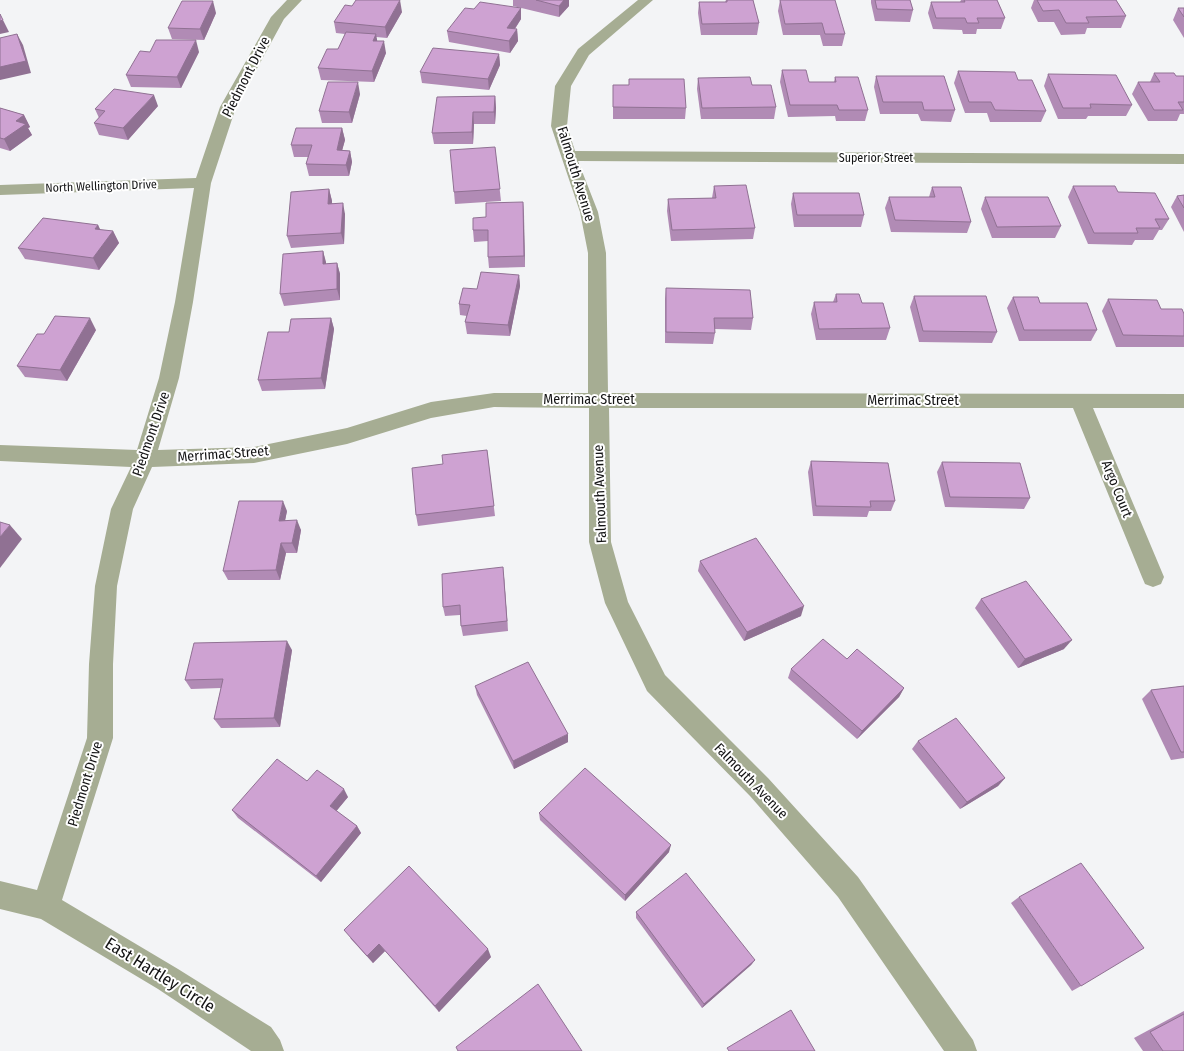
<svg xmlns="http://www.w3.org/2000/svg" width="1184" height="1051" font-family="'Fira Sans Condensed',sans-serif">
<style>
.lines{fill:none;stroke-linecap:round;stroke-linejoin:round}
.minor{fill:#a6ad93;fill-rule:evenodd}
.wall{fill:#b18bb5}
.shaded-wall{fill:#907193}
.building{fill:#cea2d2;stroke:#907193}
.labels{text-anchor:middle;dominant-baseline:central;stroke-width:4;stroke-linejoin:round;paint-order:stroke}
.far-street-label{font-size:12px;fill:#131314;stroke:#fff}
.street-label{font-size:14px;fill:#131314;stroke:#fff}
.near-street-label{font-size:17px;fill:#131314;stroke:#fff}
</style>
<rect width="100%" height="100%" fill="#f3f4f6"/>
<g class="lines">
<!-- minor -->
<polygon class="minor" points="287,0 302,0 284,19 236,107 211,183 193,302 179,378 158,450 254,447 347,428 431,402 494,393 588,393 588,253 580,212 551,126 555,86 578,49 638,0 653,0 589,55 571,86 567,126 575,151 1184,154 1184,164 578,161 598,212 606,253 608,393 1184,394 1184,408 1093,408 1164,577 1161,584 1153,587 1145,584 1142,577 1073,408 609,408 611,542 628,602 665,675 768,778 858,877 973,1040 977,1051 944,1051 838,897 750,796 647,691 605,603 589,542 589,408 494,407 431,418 347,444 254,463 152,467 133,509 117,586 113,664 113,738 62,900 178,969 271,1027 280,1040 284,1051 251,1051 158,989 41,919 0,909 0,881 37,890 87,738 89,664 95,586 111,509 131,467 0,461 0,445 137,450 159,378 175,302 194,188 0,195 0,185 196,178 220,107 271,17"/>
</g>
<!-- wall -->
<g class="wall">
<polygon points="513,0 569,0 569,6 559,17 513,6"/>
<polygon points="726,0 753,0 759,23 757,35 701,35 698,13 699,2 725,2"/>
<polygon points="780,0 845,34 842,46 823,46 820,35 783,35 778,11"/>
<polygon points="871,0 910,0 913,10 910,22 875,21 871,3"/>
<polygon points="961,0 997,0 1005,18 1001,29 977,29 976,34 963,34 962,30 933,29 928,13 931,2 960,2"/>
<polygon points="1034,0 1116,0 1126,16 1121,28 1087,28 1085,34 1061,35 1054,22 1038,22 1031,8"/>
<polygon points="352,6 402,12 387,38 376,37 377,41 386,53 374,82 321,80 318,68 338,49 345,34 336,33 334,22"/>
<polygon points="521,8 521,19 515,29 517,29 518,41 510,53 449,42 447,31"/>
<polygon points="1178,8 1184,8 1184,38 1173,20"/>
<polygon points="216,13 204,40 172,39 168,28"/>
<polygon points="199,52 181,88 131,87 126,75"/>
<polygon points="499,54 500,65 489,90 422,83 420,72"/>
<polygon points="782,70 809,82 834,82 835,77 868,110 865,121 836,121 835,116 788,117 780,82"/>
<polygon points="958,71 1018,80 1046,111 1041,122 990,122 987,113 965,113 954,83"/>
<polygon points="1154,73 1176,76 1184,76 1184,114 1180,114 1177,121 1148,121 1132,94 1138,82 1150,82"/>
<polygon points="1048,74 1132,105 1126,116 1088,116 1086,119 1058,119 1044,86"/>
<polygon points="876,76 955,110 951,122 921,121 918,114 880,114 874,87"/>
<polygon points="698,78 752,85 776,107 774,119 701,119 697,89"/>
<polygon points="629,79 686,108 685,119 613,119 613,85 629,85"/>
<polygon points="360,94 352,123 322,123 319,111"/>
<polygon points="495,96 496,108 495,124 474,124 473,144 434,144 432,133"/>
<polygon points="158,106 128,140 99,135 94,123 99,118 95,109"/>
<polygon points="0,108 24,115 30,127 28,128 32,135 10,151 0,148"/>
<polygon points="342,128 345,140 342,150 350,151 352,162 349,176 309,176 306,164 308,157 294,157 291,145"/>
<polygon points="495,147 501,201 455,204 454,192"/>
<polygon points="714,186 755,228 753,239 671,241 667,211 668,199 712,198"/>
<polygon points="1073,186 1118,192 1169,219 1162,230 1159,230 1153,240 1135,240 1132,245 1088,244 1068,197"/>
<polygon points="932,187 971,222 967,233 891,232 885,208 889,197 929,197"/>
<polygon points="329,189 332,201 332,203 345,214 344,244 291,248 287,236"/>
<polygon points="793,193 864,215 861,227 794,227 791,204"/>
<polygon points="1184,195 1184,232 1171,207 1177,196"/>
<polygon points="985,197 1061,226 1055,238 992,238 981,209"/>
<polygon points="523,202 525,267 489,268 488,257 488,241 474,242 473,230 486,217"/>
<polygon points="98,225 100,230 113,231 119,243 99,270 25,259 18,248"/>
<polygon points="323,251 326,264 337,263 340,274 340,300 284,306 280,294"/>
<polygon points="519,275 520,286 510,336 467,334 465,322 467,316 460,315 459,304 477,289"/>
<polygon points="666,288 753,318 751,330 715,329 715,333 713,344 665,343 665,299"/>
<polygon points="836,294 862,303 890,328 886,340 816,340 811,314 814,302 833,302"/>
<polygon points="914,296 997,332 992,343 919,342 910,307"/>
<polygon points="1013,297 1040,303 1097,330 1091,341 1019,341 1007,308"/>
<polygon points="1108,299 1161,309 1184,314 1184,347 1116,347 1102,311"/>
<polygon points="331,318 334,329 325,389 262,391 258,380 289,332"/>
<polygon points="96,330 67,381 25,377 17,366 44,334"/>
<polygon points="487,450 495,516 418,526 416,515"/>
<polygon points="811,461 895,501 891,511 869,511 867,517 813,516 808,472"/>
<polygon points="942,462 1030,498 1024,509 945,507 937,472"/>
<polygon points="287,511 285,520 301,530 297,553 286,553 280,580 228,580 223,571"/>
<polygon points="700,561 801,616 744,641 698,571"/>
<polygon points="504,577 508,631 463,636 461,626 460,615 445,616 443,607"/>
<polygon points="981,599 1064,649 1018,668 975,608"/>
<polygon points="292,650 280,727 221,728 214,719 221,688 191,689 185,680"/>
<polygon points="847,659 904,688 899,697 857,739 788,678 791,669"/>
<polygon points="475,686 568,742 514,769 477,695"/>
<polygon points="1184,686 1184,758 1171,760 1142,699 1151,690"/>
<polygon points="918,741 1005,778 998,786 960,809 912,749"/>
<polygon points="307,781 348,797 336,811 357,826 361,833 321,882 238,818 232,810"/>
<polygon points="539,813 669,852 625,901 540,820"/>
<polygon points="1019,897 1081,986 1072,991 1011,903"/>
<polygon points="636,912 755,960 751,965 702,1008 636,918"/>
<polygon points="350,938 491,957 439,1012 385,951 373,963"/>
<polygon points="1184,1011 1184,1051 1143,1051 1134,1038"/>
</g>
<!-- shaded-wall -->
<g class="shaded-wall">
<polygon points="400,0 402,12 387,38 385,27"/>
<polygon points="564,0 569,0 569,6 559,17 559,6"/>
<polygon points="213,1 216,13 204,40 200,29"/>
<polygon points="521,8 521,19 508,39 507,28"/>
<polygon points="3,20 9,32 0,34 0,21"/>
<polygon points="517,29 518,41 510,53 509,41"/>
<polygon points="17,34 23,45 31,73 0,80 0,67"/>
<polygon points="376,34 378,45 373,41"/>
<polygon points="196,40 199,52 181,88 177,77"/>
<polygon points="384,41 386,53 374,82 372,71"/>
<polygon points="499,54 500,65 489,90 488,79"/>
<polygon points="358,82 360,94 352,123 349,112"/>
<polygon points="154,95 158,106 128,140 123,128"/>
<polygon points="495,96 496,108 495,124 494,112"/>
<polygon points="473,112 474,124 473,144 472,132"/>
<polygon points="24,115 30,127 28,128 32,135 10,151 4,139 16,121"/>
<polygon points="342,128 345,140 339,162 337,150"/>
<polygon points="350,151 352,162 349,176 346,165"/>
<polygon points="329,189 332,201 331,215 328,204"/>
<polygon points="523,202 524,214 525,267 524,256"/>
<polygon points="343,203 345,214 344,244 341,233"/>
<polygon points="98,225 104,237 95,229"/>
<polygon points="113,231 119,243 99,270 93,258"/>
<polygon points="323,251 326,262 326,276 323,264"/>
<polygon points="337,263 340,274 340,300 337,289"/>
<polygon points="519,275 520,286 510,336 508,325"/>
<polygon points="90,318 96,330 67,381 60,370"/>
<polygon points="331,318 334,329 325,389 321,378"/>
<polygon points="283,501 287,511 283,531 279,521"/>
<polygon points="297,520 301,530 297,553 292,543"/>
<polygon points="10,525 22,539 0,568 0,537"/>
<polygon points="281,543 286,553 280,580 276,570"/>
<polygon points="503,567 504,577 508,631 507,621"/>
<polygon points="804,606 801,616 744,641 747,632"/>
<polygon points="1072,640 1064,649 1018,668 1025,659"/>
<polygon points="287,641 292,650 280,727 274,718"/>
<polygon points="904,688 899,697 857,739 862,731"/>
<polygon points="568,734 568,742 514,769 513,761"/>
<polygon points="1005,778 998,786 960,809 967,802"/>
<polygon points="344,789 348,797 334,814 330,806"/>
<polygon points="357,826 361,833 321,882 316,876"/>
<polygon points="671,845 669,852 625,901 625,895"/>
<polygon points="379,944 385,951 373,963 367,956"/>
<polygon points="488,949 491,957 439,1012 435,1006"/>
<polygon points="755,960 751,965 702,1008 704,1004"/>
</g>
<!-- building -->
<g class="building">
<polygon points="356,0 400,0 385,27 334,22 345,5 352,6"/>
<polygon points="536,0 564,0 559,6"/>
<polygon points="727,0 753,0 759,23 702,24 699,2 727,2"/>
<polygon points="780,0 835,0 845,34 825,34 822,23 785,24"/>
<polygon points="875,0 910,0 913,10 877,9"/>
<polygon points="964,0 997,0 1005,18 977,18 979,23 967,23 965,18 936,18 931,2 965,2"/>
<polygon points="1037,0 1116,0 1126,16 1086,17 1089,23 1066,23 1059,10 1043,11"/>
<polygon points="182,1 213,1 200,29 168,28"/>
<polygon points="480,2 521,8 507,28 517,29 509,41 447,31 465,8 474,9"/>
<polygon points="1178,8 1184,8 1184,17"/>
<polygon points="0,14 3,20 0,21"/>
<polygon points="346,32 376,34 373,41 384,41 372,71 318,68 327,49 338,49"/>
<polygon points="17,34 26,61 0,67 0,38"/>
<polygon points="156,40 196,40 177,77 126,75 140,51 150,52"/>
<polygon points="433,48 499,54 488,79 420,72"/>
<polygon points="782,70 806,70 809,82 836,82 835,77 858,77 868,110 839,110 837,105 790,105"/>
<polygon points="958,71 1015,72 1018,80 1032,80 1046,111 995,110 991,102 969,102"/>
<polygon points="1154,73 1174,73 1176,76 1184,76 1184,102 1178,102 1183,110 1154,110 1138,82 1160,82"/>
<polygon points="1048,74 1116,75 1132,105 1090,104 1091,108 1063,108"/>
<polygon points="876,76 944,76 955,110 924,110 922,102 883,102"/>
<polygon points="750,77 752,85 771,85 776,107 702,108 698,78"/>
<polygon points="629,79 684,79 686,108 613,107 613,85 629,85"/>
<polygon points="328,82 358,82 349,112 319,111"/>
<polygon points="114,89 154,95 123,128 94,123 105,111 95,109"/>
<polygon points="495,96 494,112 473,112 472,132 432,133 437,97"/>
<polygon points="0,108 24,115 16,121 26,124 4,139 0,138"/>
<polygon points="296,128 342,128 337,150 350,151 346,165 306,164 312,145 291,145"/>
<polygon points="495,147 500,189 454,192 450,150"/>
<polygon points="746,185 755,228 672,230 668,199 716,198 714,186"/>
<polygon points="1073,186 1115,186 1118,192 1155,193 1169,219 1155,219 1160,228 1136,228 1138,233 1094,233"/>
<polygon points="932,187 961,187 971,222 895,220 889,197 935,197"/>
<polygon points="329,189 328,204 343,203 341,233 287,236 291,192"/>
<polygon points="793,193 859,193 864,215 797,215"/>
<polygon points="1184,195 1184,208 1177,196"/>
<polygon points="985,197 1048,197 1061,226 997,227"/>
<polygon points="523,202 524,256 488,257 488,230 473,230 473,218 486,217 486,203"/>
<polygon points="43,218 98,225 95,229 113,231 93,258 18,248"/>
<polygon points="323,251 323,264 337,263 337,289 280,294 283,254"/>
<polygon points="481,272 519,275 508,325 465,322 470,305 459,304 463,288 477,289"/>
<polygon points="666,288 750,290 753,318 714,318 715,333 666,332"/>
<polygon points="836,294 859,294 862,303 883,303 890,328 819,329 814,302 837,302"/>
<polygon points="914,296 986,296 997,332 923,331"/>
<polygon points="1013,297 1038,297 1040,303 1087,303 1097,330 1024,330"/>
<polygon points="1108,299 1157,300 1161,309 1182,309 1184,314 1184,336 1123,335"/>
<polygon points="55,316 90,318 60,370 17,366 37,334 44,334"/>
<polygon points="331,318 321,378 258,380 268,332 289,332 291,319"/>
<polygon points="487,450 494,506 416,515 412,468 443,464 442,455"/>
<polygon points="811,461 888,463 895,501 870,501 871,507 816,506"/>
<polygon points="942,462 1020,463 1030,498 950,497"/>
<polygon points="239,501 283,501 279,521 297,520 292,543 281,543 276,570 223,571"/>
<polygon points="0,522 10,525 0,537"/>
<polygon points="756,538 804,606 747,632 700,561"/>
<polygon points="503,567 507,621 461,626 460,605 443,607 442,574"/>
<polygon points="1026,581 1072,640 1025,659 981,599"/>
<polygon points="823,639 847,659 857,649 904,688 862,731 791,669"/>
<polygon points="287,641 274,718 214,719 223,679 185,680 194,643"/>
<polygon points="528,662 568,734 513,761 475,686"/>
<polygon points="1184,686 1184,752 1181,752 1151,690"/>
<polygon points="956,718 1005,778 967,802 918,741"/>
<polygon points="277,759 307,781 317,770 344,789 330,806 357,826 316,876 232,810"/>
<polygon points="585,768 671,845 625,895 539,813"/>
<polygon points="1081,863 1144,948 1081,986 1019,897"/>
<polygon points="409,866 488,949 435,1006 379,944 367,956 344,930"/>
<polygon points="686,873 755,960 704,1004 636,912"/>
<polygon points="538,984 582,1051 458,1051 456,1047"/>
<polygon points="791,1010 815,1051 729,1051 727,1048"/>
<polygon points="1184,1014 1184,1051 1163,1051 1150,1032"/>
</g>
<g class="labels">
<!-- far-street labels -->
<g class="far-street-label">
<text x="876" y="158">Superior Street</text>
<text transform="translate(101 186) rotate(-2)">North Wellington Drive</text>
</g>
<!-- street labels -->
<g class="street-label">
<text transform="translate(246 77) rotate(-63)">Piedmont Drive</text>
<text transform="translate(576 174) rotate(73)">Falmouth Avenue</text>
<text x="589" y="399">Merrimac Street</text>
<text x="913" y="400">Merrimac Street</text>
<text transform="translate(151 434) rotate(-71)">Piedmont Drive</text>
<text transform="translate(223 454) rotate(-4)">Merrimac Street</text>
<text transform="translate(1117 489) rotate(68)">Argo Court</text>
<text transform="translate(600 494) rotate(-92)">Falmouth Avenue</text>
<text transform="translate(751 781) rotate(46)">Falmouth Avenue</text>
<text transform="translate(85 784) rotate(-73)">Piedmont Drive</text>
</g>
<!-- near-street labels -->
<g class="near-street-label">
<text transform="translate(160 975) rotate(32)">East Hartley Circle</text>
</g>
</g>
</svg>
